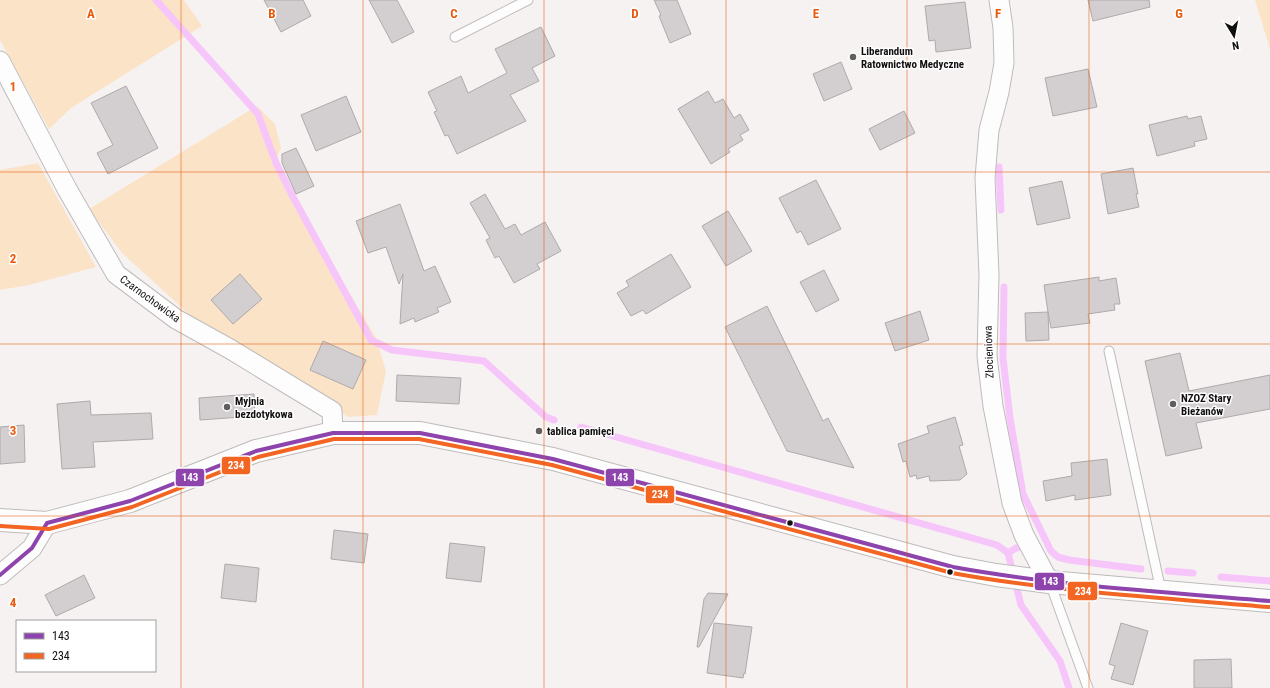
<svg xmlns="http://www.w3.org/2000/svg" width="1270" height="688" font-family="'Roboto Condensed',sans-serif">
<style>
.green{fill:#fbe3c7}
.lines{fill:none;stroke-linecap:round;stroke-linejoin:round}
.stream{stroke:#f6c6fa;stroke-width:7}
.building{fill:#d3cfd0;stroke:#aeaaab}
.service-casing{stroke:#bfbbbb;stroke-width:11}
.minor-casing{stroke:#bfbbbb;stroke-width:21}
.tertiary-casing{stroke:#bfbbbb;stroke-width:24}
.service{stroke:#fefdfd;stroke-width:9}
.minor{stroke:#fefdfd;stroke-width:19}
.tertiary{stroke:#fefdfd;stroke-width:22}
.bus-1-casing{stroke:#fff;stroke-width:7}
.bus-2-casing{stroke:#fff;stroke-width:7}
.bus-1{stroke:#8e44ad;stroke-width:4}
.bus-2{stroke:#f26522;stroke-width:4}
.grid{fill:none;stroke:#e8590c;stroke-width:1;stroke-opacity:0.55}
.poi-dot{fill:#625e5e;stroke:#fff;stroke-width:1.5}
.bus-dot{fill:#120f0f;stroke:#fff;stroke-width:1.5}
.labels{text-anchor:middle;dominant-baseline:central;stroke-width:3;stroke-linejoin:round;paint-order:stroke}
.poi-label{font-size:11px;font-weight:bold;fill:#120f0f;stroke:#fff;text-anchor:start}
.street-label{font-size:11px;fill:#120f0f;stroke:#fff}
.grid-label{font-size:13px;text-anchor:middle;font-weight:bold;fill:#e8590c;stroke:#fff;stroke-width:3;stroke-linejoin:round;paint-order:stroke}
.line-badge{stroke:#fff;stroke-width:1.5}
.badge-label{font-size:11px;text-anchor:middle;font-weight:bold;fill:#fff}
</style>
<rect width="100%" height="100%" fill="#f7f2f2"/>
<!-- green -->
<g class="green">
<polygon points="0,0 184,0 202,26 71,108 49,129 0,40"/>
<polygon points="1255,0 1270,0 1270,49"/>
<polygon points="257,106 275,124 281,148 277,157 306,219 376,338 386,371 377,415 348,417 192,317 122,253 89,209"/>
<polygon points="38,163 96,267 29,285 0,290 0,170"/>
</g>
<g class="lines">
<!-- stream -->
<g class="stream">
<polyline points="156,0 258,114 276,163 292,195 371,340 392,350 484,361 546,417 554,420"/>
<polyline points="999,167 1001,210"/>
<polyline points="1004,287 1003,358 1010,418 1023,494 1051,551 1058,557 1069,560 1141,569"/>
<polyline points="581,427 997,545 1008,553 1021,605 1060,661 1069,688"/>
<polyline points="1008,553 1016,548 1023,547"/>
<polyline points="1168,571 1193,573"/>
<polyline points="1221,577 1270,581"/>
</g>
</g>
<!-- building -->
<g class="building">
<polygon points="264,0 303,0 311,16 281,32"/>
<polygon points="369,0 397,0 414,32 392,43"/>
<polygon points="654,0 677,0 691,34 670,43 659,16 661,15"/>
<polygon points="1088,0 1149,0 1150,7 1093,21"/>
<polygon points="965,2 971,48 936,52 935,40 929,41 925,6"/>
<polygon points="541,27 555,56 532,68 539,81 510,95 526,121 457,154 448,135 445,136 434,112 437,111 428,92 461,76 468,93 507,73 495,49"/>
<polygon points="841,62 852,89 824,101 813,74"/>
<polygon points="1088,69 1097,107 1053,116 1045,78"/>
<polygon points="126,86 158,148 108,174 97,153 113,145 91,103"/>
<polygon points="708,91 715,103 723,99 734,118 740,114 749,130 740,135 743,140 728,149 730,152 711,164 678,109"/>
<polygon points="346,96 361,132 316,151 301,115"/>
<polygon points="904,111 915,133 880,150 869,129"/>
<polygon points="1187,116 1188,119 1201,116 1207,139 1194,142 1195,146 1157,156 1149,125"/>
<polygon points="296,148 314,186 296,194 282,163 282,154"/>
<polygon points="1133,168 1138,194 1136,194 1139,207 1108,214 1101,174"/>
<polygon points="816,180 841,229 808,245 801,231 797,233 779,198"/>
<polygon points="1062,181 1070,218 1037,225 1029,188"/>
<polygon points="485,194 505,229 515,224 521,235 545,222 561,251 537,264 540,269 514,283 499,256 495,258 486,240 490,238 470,203"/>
<polygon points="400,204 424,271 435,266 451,302 437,308 439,312 415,322 414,318 400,324 403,274 399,284 386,247 368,253 356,221"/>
<polygon points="728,211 752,251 726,266 702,226"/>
<polygon points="671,254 691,287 646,314 643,310 631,316 617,293 629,286 626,281"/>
<polygon points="824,270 839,300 816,312 800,282"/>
<polygon points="240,274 262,299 233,324 211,300"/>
<polygon points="1099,277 1099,281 1116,278 1120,304 1114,304 1115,310 1088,314 1090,323 1051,328 1048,312 1049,340 1026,341 1025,313 1048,312 1044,285"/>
<polygon points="767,306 823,421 828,418 854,468 787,451 725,327"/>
<polygon points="920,311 929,340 895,351 885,323"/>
<polygon points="323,341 366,360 353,389 310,370"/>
<polygon points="1180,353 1189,391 1270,375 1270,409 1196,423 1202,448 1166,456 1145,361"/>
<polygon points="397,375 461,378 459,404 396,401"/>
<polygon points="254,394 255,416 200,420 199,398"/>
<polygon points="90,401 91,415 151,413 153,439 93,442 95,467 62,469 57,404"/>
<polygon points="955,417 963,445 959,446 967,474 960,480 930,481 929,476 917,479 916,475 910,477 906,461 903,462 898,444 929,433 927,426"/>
<polygon points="24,425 25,462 0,464 0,427"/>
<polygon points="1107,459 1111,495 1075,500 1075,495 1046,501 1043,481 1072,476 1071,463"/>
<polygon points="334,530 368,534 364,563 331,559"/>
<polygon points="450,543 485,547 481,582 446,578"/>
<polygon points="225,564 259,568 256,602 221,598"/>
<polygon points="84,575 95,598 56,616 45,595"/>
<polygon points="708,593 728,594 699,647 697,647 704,599"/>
<polygon points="714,623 752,627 745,674 744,673 743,678 707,673"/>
<polygon points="1121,623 1148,631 1133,685 1111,679 1115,666 1109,664"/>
<polygon points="1231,659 1232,688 1194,688 1194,660"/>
</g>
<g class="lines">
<!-- service casing -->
<g class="service-casing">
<g id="service">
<polyline points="455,37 528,0"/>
<polyline points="1109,351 1161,591"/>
<polyline points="1050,583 1088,688"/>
</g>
</g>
<!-- minor casing -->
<g class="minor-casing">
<g id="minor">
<polyline points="999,0 1003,28 1004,63 999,92 989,130 985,178 989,275 987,356 993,406 1012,503 1024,535 1049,582"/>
<polyline points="0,61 67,189 116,274 176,319 230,349 332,411 333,433"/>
<polyline points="0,575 32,548 47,523"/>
</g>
</g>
<!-- tertiary casing -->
<g class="tertiary-casing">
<polyline id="tertiary" points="0,520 47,523 130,501 256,451 333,433 420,433 553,459 953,567 996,575 1049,582 1270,601"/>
</g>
<!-- service -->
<use href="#service" class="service"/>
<!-- minor -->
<use href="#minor" class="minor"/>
<!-- tertiary -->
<use href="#tertiary" class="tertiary"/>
<!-- bus-1 casing -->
<g class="bus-1-casing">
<path id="bus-1" d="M0,575L32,548L47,523L130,501L256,451L333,433H420L553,459L953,567C1058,586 1164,592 1270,601"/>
</g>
<!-- bus-2 casing -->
<g class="bus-2-casing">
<path id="bus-2" d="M0,526L49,529L132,507L258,457L334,439H419L552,465L952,573C1057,592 1163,598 1269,607"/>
</g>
<!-- bus-1 -->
<use href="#bus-1" class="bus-1"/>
<!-- bus-2 -->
<use href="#bus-2" class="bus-2"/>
</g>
<!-- grid -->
<path class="grid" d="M181,0V688M363,0V688M544,0V688M726,0V688M907,0V688M1089,0V688M0,172H1270M0,344H1270M0,516H1270"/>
<!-- markers -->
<g class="poi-dot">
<circle cx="853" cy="57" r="4"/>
<circle cx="1173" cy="404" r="4"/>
<circle cx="227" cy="407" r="4"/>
<circle cx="539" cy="431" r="4"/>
</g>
<g class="bus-dot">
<circle cx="790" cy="523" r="3.5"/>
<circle cx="950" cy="572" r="3.5"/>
</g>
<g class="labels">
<!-- poi labels -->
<g class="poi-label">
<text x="861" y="51">Liberandum<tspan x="861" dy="13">Ratownictwo Medyczne</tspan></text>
<text x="1181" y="398">NZOZ Stary<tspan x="1181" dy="13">Bieżanów</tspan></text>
<text x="235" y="401">Myjnia<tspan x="235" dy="13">bezdotykowa</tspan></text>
<text x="547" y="431">tablica pamięci</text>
</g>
<!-- street labels -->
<g class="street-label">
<text transform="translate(150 299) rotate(36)">Czarnochowicka</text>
<text transform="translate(989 352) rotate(-92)">Złocieniowa</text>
</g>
</g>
<g class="grid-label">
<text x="91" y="18">A</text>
<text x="272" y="18">B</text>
<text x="454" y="18">C</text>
<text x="635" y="18">D</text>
<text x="816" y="18">E</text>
<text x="998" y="18">F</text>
<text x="1179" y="18">G</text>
<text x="13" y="91">1</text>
<text x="13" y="263">2</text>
<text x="13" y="435">3</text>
<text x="13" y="607">4</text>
</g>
<g class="line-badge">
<rect x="221" y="456" width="30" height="19" rx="4" fill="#f26522"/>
<rect x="605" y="468" width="30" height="19" rx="4" fill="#8e44ad"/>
<rect x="175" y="468" width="30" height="19" rx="4" fill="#8e44ad"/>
<rect x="645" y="485" width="30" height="19" rx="4" fill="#f26522"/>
<rect x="1034" y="572" width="31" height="19" rx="4" fill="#8e44ad"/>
<rect x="1067" y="581" width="31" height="20" rx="4" fill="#f26522"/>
</g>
<g class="badge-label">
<text x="236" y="469">234</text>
<text x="620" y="481">143</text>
<text x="190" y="481">143</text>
<text x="660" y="498">234</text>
<text x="1050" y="585">143</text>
<text x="1083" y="595">234</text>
</g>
<!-- legend -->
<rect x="16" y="620" width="140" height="52" fill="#ffffff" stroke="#a09f9f"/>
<rect x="24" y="633" width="20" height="6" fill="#8e44ad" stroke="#a09f9f"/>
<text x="52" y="640" font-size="12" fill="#120f0f">143</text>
<rect x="24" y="653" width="20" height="6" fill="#f26522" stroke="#a09f9f"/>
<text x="52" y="660" font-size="12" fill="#120f0f">234</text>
<!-- north arrow -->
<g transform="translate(1234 36) rotate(170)" stroke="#ffffff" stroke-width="3" paint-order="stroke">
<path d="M0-3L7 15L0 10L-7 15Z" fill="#120f0f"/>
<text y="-6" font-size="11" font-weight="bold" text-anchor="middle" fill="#120f0f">N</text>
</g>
</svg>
